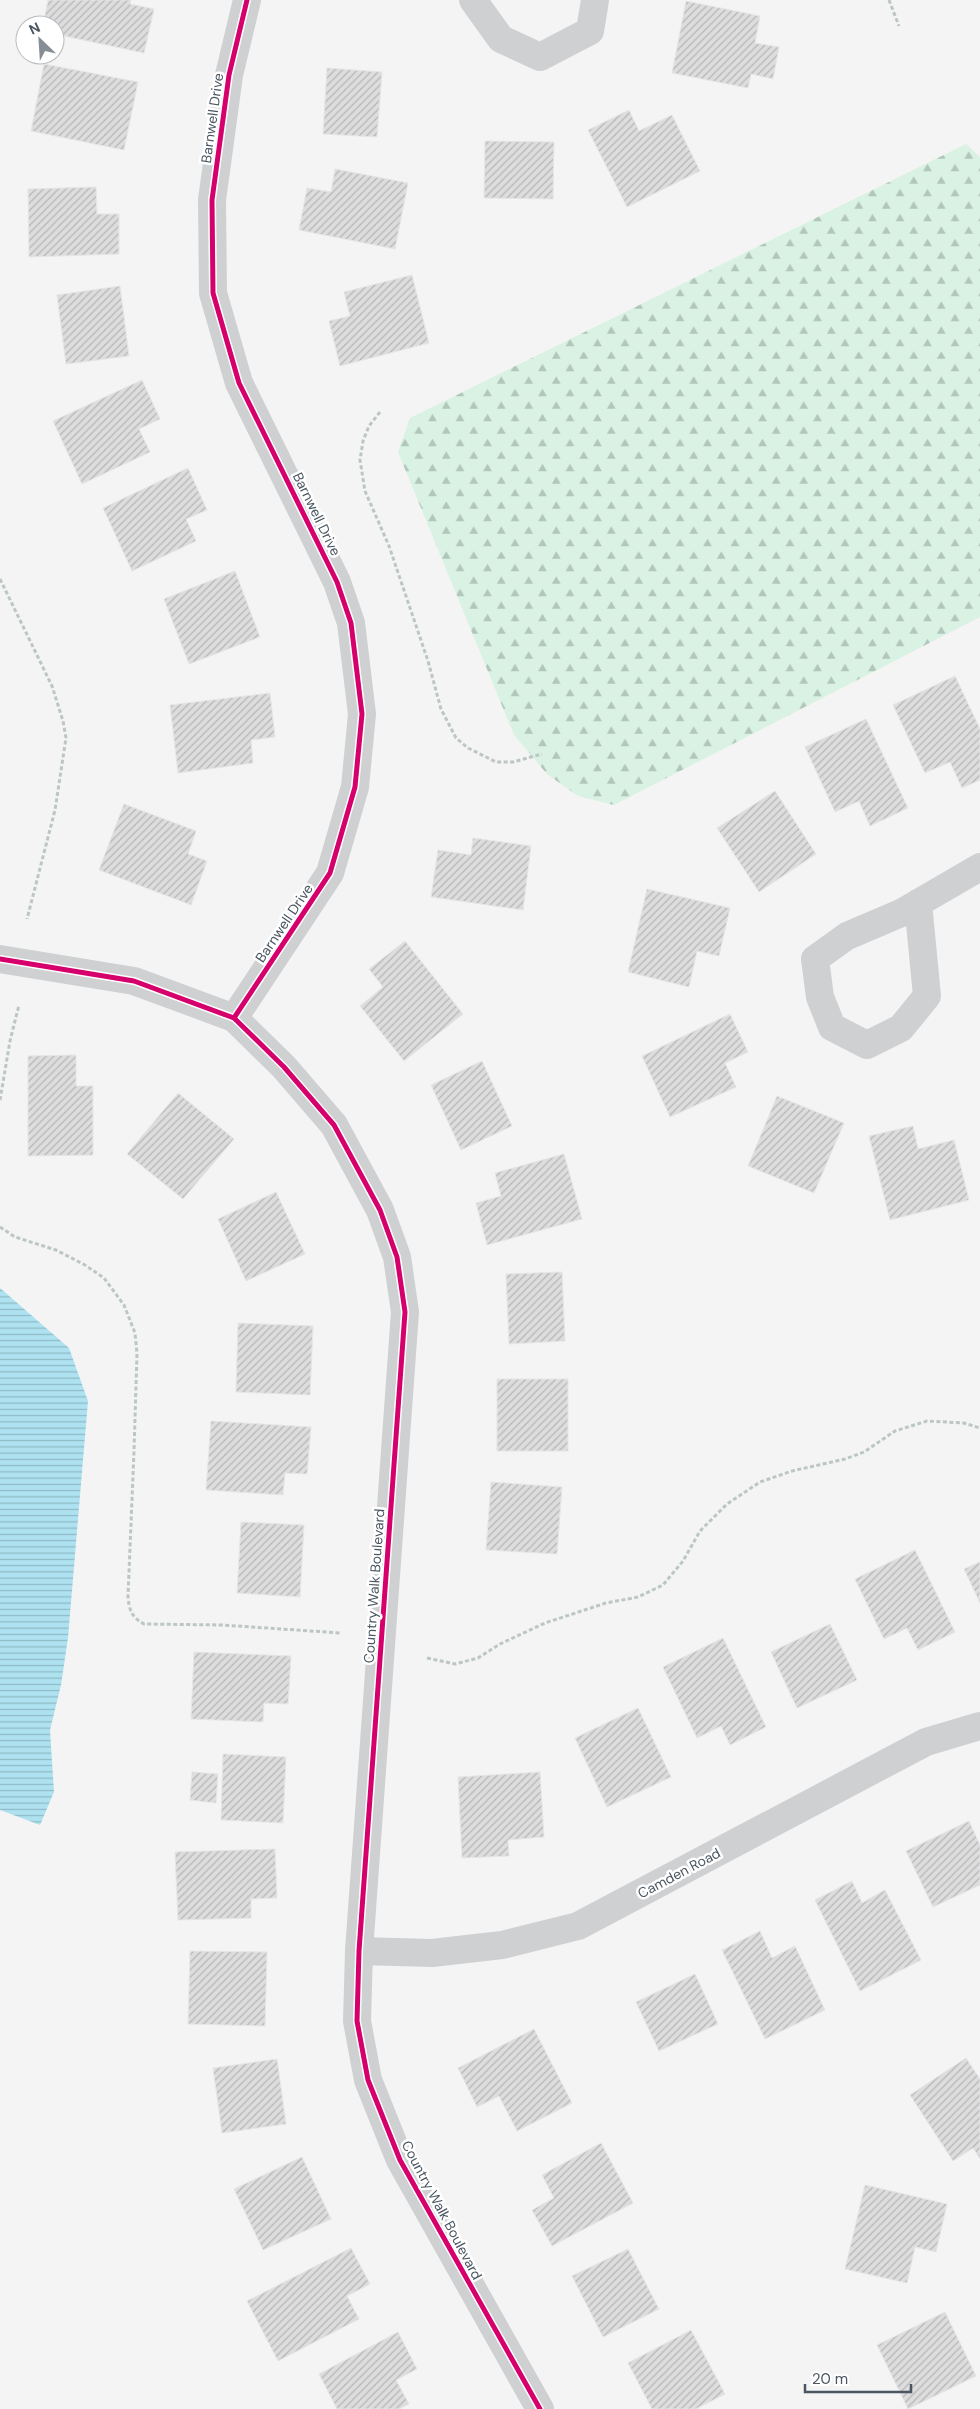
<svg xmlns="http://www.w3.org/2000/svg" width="980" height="2409" font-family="'DM Sans',sans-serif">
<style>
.forest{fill:url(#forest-firs)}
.water{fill:url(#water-rules)}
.building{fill:url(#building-hatch);stroke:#e5e6e7}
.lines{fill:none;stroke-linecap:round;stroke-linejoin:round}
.path{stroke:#bcc7c4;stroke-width:3;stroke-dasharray:4 2.5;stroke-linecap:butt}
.minor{stroke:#ced0d2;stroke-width:28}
.cycleway-casing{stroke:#fff;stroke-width:8}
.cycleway{stroke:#d6006c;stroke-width:5}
.labels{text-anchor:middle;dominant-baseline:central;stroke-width:5;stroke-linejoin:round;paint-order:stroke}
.street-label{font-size:14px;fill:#4a5661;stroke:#fff}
</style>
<defs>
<pattern id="forest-firs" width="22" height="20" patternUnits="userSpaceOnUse" patternTransform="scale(1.25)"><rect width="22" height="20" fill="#d9f2e3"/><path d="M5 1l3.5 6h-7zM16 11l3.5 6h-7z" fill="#b2c7bb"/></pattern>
<pattern id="water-rules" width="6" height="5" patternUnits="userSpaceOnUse" patternTransform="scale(1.25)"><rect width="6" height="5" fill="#aee2f0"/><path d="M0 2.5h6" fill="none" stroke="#90bac6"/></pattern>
<pattern id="building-hatch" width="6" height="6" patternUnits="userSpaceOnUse" patternTransform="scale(1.25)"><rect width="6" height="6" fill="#ddddde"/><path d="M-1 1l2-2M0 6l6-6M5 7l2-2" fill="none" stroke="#b5b6b7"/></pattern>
</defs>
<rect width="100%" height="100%" fill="#f4f4f4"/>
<!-- forest -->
<polygon class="forest" points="966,144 980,157 980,617 614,805 578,796 547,774 514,735 398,452 410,418"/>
<!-- water -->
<polygon class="water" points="0,1288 69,1348 88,1401 68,1638 61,1685 50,1730 54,1792 40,1825 0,1810"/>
<!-- building -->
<g class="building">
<polygon points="48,0 131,0 130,4 154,9 144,53 55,34 55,25 43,25"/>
<polygon points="686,1 760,16 755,43 779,47 773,79 751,74 748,88 672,73"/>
<polygon points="44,64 138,82 124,150 31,131"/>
<polygon points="327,68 382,72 377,137 323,134"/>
<polygon points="629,110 639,131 672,115 700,171 627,207 588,130"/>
<polygon points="485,141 554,142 553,199 484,198"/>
<polygon points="335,169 408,183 395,249 299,230 307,188 331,192"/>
<polygon points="96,187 97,214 119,214 119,254 29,257 28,189"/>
<polygon points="412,275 429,343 340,366 329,321 350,316 344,292"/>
<polygon points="120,286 129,356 66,364 57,295"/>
<polygon points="142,380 160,419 139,429 150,452 82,484 53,421"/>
<polygon points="188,468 207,510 186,519 196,541 132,571 103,508"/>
<polygon points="235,571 260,637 189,664 164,599"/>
<polygon points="955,676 980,729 980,780 962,788 950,762 925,773 893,705"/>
<polygon points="270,693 275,737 251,740 253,763 178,773 170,705"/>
<polygon points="866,719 908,808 870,826 859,801 835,812 805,747"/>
<polygon points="775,791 816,854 759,892 717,828"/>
<polygon points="124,804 196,831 188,854 207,861 191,905 99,870"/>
<polygon points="473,838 531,846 523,910 431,897 438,850 471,855"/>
<polygon points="647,889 730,908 719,956 697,951 689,987 628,972"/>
<polygon points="405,941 463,1014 404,1061 360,1006 383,987 369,969"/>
<polygon points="730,1014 748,1052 725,1063 736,1087 670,1117 642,1056"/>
<polygon points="76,1055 76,1086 93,1086 93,1155 28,1156 28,1056"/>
<polygon points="482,1061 512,1126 461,1150 431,1085"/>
<polygon points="178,1093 234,1139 183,1199 127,1154"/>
<polygon points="777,1096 844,1123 814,1193 748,1166"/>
<polygon points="913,1126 918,1149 954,1140 969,1200 890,1220 869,1136"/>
<polygon points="564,1154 582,1219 487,1245 476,1203 501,1196 495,1173"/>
<polygon points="276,1192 305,1254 246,1281 218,1219"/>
<polygon points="562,1272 565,1341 509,1344 506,1274"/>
<polygon points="238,1323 313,1326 310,1395 236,1392"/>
<rect x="497" y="1379" width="71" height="72"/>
<polygon points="211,1421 311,1427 307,1474 285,1473 283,1495 206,1490"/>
<polygon points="491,1482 562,1487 557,1554 486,1550"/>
<polygon points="241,1522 304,1525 300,1597 237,1593"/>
<polygon points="915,1550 955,1632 918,1650 907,1628 884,1639 855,1579"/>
<polygon points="980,1562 980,1603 964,1569"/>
<polygon points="830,1624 857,1680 797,1708 771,1652"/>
<polygon points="723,1638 766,1727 730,1745 721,1726 697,1738 663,1667"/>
<polygon points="194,1652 291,1656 288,1704 264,1703 263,1722 191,1719"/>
<polygon points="638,1708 671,1777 607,1807 575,1738"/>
<polygon points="223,1754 286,1757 283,1823 221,1820"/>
<polygon points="192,1772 218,1774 216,1803 190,1800"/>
<polygon points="540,1772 544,1837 508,1840 509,1856 462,1858 458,1777"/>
<polygon points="969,1821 980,1845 980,1885 933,1907 906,1851"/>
<polygon points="275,1849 277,1898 251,1899 251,1918 178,1920 175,1852"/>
<polygon points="852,1881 862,1903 885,1890 921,1960 860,1991 815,1900"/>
<polygon points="760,1931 772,1958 795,1946 825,2010 765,2039 722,1950"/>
<polygon points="190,1951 267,1952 265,2026 188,2024"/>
<polygon points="695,1974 718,2024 659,2051 636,2002"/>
<polygon points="534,2029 572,2103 517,2131 499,2096 477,2107 458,2068"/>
<polygon points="966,2058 980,2079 980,2159 973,2148 953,2161 910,2095"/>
<polygon points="277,2059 286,2124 222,2133 213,2068"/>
<polygon points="601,2143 633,2203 552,2246 532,2210 554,2198 542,2175"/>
<polygon points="302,2157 331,2219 263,2250 234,2189"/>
<polygon points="865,2185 947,2204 936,2252 915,2247 907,2283 845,2269"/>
<polygon points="351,2248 370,2284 347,2296 359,2319 278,2361 247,2301"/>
<polygon points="628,2249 659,2309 603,2337 572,2276"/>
<polygon points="945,2312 976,2376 908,2409 877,2345"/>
<polygon points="691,2330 725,2394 696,2409 652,2409 628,2363"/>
<polygon points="398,2332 417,2369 396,2380 409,2404 399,2409 337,2409 319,2374"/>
</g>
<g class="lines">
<!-- path -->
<g class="path">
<polyline points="889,0 899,26"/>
<polyline points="380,412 369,426 363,441 360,460 365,491 389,546 428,661 441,709 456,738 468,748 496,762 513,762 542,754"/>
<polyline points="0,579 52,686 63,721 66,738 55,810 27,919"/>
<polyline points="0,1100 10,1041 19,1005"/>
<path d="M0,1227L15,1237L56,1250L85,1265L104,1278L124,1305L135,1333L137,1353L134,1451L128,1596C129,1609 131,1617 144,1624L222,1625L341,1633"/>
<polyline points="427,1658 455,1664 478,1658 500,1644 545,1623 606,1603 638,1597 663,1585 683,1561 700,1531 727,1504 760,1482 792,1471 845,1459 864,1452 895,1431 927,1421 964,1423 980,1428"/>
</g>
<!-- minor -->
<g class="minor">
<polyline points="473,0 501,39 540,57 590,31 595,0"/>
<polyline points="918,903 927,996 901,1028 867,1045 832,1027 820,997 815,959 847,936 901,913 980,867"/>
<polyline points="0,959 134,981 234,1018 284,1067 334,1125 380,1210 397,1257 405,1312 359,1951 357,2021 368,2080 400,2160 540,2409"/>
<polyline points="234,1018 330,873 355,787 362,714 351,623 337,582 239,383 213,293 212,200 229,75 247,0"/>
<polyline points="359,1951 432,1953 502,1945 578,1926 926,1742 980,1726"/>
</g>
<!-- cycleway casing -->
<g class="cycleway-casing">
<g id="cycleway">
<polyline points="0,959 134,981 234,1018 284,1067 334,1125 380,1210 397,1257 405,1312 359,1951 357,2021 368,2080 400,2160 540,2409"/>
<polyline points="234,1018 330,873 355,787 362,714 351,623 337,582 239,383 213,293 212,200 229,75 247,0"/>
</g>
</g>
<!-- cycleway -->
<use href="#cycleway" class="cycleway"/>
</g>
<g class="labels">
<!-- street labels -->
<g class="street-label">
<text transform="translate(212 118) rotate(-82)">Barnwell Drive</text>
<text transform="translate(317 514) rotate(64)">Barnwell Drive</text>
<text transform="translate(284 923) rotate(-56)">Barnwell Drive</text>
<text transform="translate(374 1586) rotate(-86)">Country Walk Boulevard</text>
<text transform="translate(679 1873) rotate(-28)">Camden Road</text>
<text transform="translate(442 2210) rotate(62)">Country Walk Boulevard</text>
</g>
</g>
<!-- north arrow -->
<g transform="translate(40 40) rotate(335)"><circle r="24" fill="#ffffff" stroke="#b7bbc0"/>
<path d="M0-4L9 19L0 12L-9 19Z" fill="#868d94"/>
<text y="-8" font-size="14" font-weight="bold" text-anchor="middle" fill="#4a5661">N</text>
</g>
<!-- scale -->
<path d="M805 2384v8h106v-8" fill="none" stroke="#4a5661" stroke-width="2.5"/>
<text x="812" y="2384" font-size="15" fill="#4a5661" stroke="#ffffff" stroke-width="4" paint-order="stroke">20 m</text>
</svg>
